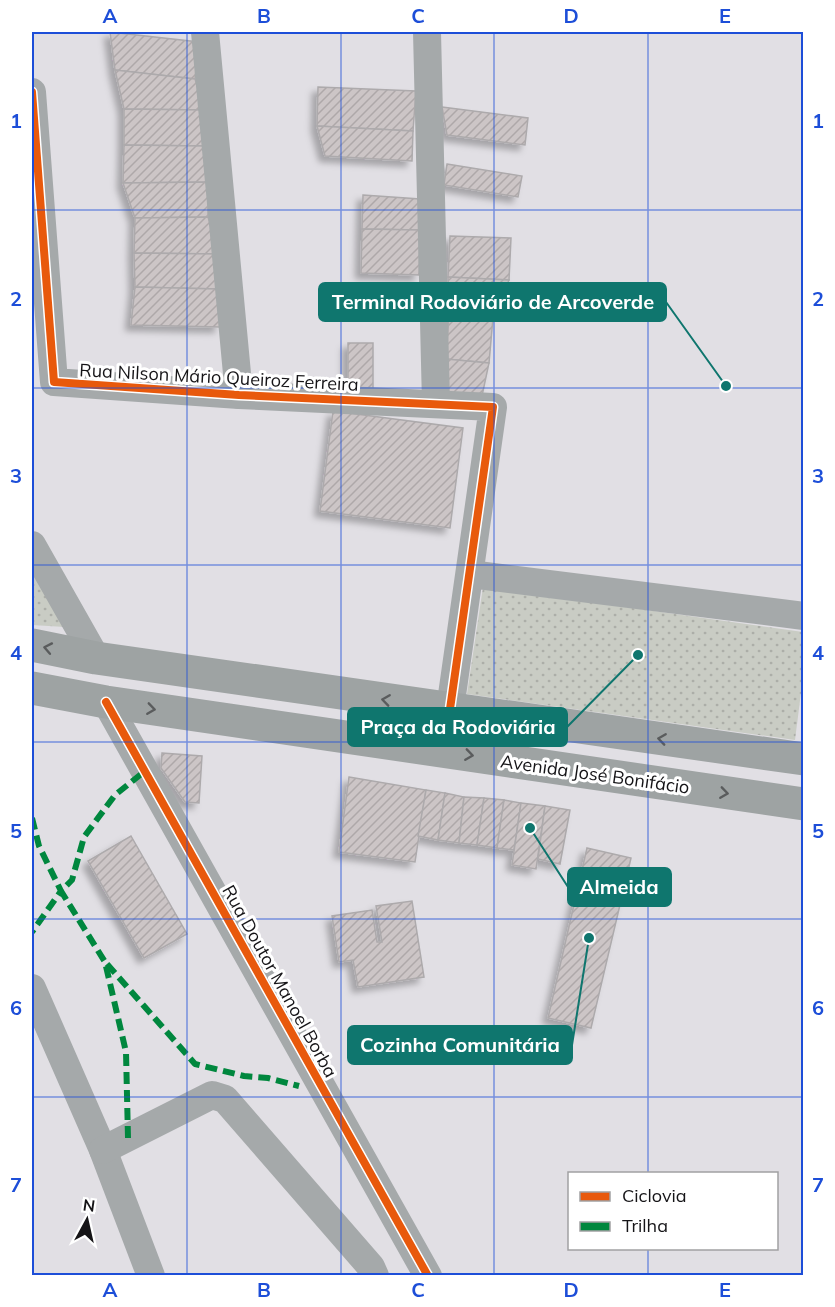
<svg xmlns="http://www.w3.org/2000/svg" width="835" height="1307" font-family="Mulish,sans-serif">
<style>
.park{fill:url(#park-dots)}
.building{fill:url(#building-hatch);stroke:#adaaac;stroke-width:1.5;filter:url(#shadow)}
.lines{fill:none;stroke-linecap:round;stroke-linejoin:round}
.minor{stroke:#a5a9aa;stroke-width:28}
.major{stroke:#9ea3a3;stroke-width:33}
.quiet{stroke:#00873e;stroke-width:6;stroke-dasharray:12 6;stroke-linecap:butt}
.cycleway-casing{stroke:#fff;stroke-width:11}
.cycleway{stroke:#e8590c;stroke-width:8}
.oneway{stroke:#5a5c5d}
.grid{fill:none;stroke:#1d4ed8;stroke-width:1.5;stroke-opacity:0.55}
.labels{text-anchor:middle;dominant-baseline:central;stroke-width:6;stroke-linejoin:round;paint-order:stroke}
.street-label{font-size:18px;fill:#151417;stroke:#fff}
.leader{fill:none;stroke:#0f766e;stroke-width:2}
.callout-dot{fill:#0f766e;stroke:#fff;stroke-width:2}
.callout{fill:#0f766e;stroke:#0f766e;stroke-width:2}
.callout-label{font-size:20px;text-anchor:middle;font-weight:bold;fill:#fff}
.neatline{fill:none;stroke:#1d4ed8;stroke-width:2}
.grid-label{font-size:20px;text-anchor:middle;font-weight:bold;fill:#1d4ed8}
</style>
<defs>
<pattern id="park-dots" width="8" height="8" patternUnits="userSpaceOnUse" patternTransform="scale(1.5)"><rect width="8" height="8" fill="#c9ccc4"/><path d="M2 2h.1M6 6h.1" fill="none" stroke="#acaea8" stroke-width="1.8" stroke-linecap="round"/></pattern>
<pattern id="building-hatch" width="6" height="6" patternUnits="userSpaceOnUse" patternTransform="scale(1.5)"><rect width="6" height="6" fill="#ccc5c6"/><path d="M-1 1l2-2M0 6l6-6M5 7l2-2" fill="none" stroke="#aea8a9"/></pattern>
<filter id="shadow"><feDropShadow dx="-5.5" dy="5.5" stdDeviation="3" flood-color="#0004"/></filter>
</defs>
<rect width="100%" height="100%" fill="#e1dfe4"/>
<!-- park -->
<g class="park">
<polygon points="32,568 65,627 32,625"/>
<polygon points="483,587 803,632 803,677 795,740 467,694"/>
</g>
<!-- building -->
<g class="building">
<polygon points="110,32 199,42 195,79 115,70"/>
<polygon points="115,70 195,79 205,110 124,109"/>
<polygon points="318,87 416,91 413,131 317,126"/>
<polygon points="442,107 528,118 525,145 447,135"/>
<polygon points="124,109 205,110 204,146 124,145"/>
<polygon points="317,126 413,131 412,161 325,156"/>
<polygon points="124,145 204,146 208,182 123,183"/>
<polygon points="447,164 522,176 518,197 444,185"/>
<polygon points="208,182 208,217 135,218 123,183"/>
<polygon points="363,195 420,199 420,230 362,229"/>
<polygon points="208,217 219,254 134,253 135,218"/>
<polygon points="362,229 420,230 419,275 361,273"/>
<polygon points="450,236 511,238 509,280 448,277"/>
<polygon points="134,253 219,254 218,289 135,287"/>
<polygon points="448,277 509,280 493,318 449,315"/>
<polygon points="135,287 218,289 220,327 131,325"/>
<polygon points="449,315 493,318 489,363 446,359"/>
<rect x="348" y="343" width="25" height="46"/>
<polygon points="446,359 489,363 482,396 446,392"/>
<polygon points="333,411 463,428 450,528 320,511"/>
<polygon points="162,753 202,756 199,803 185,802 161,768"/>
<polygon points="349,777 426,790 415,862 339,852"/>
<polygon points="426,790 445,793 438,840 418,836"/>
<polygon points="445,793 464,797 459,843 438,840"/>
<polygon points="464,797 484,798 477,845 459,843"/>
<polygon points="484,798 504,800 497,848 477,845"/>
<polygon points="504,800 521,803 514,850 497,848"/>
<polygon points="521,803 545,806 536,869 512,865"/>
<polygon points="545,806 570,810 560,864 538,859"/>
<polygon points="131,836 187,934 144,958 88,861"/>
<polygon points="587,848 631,858 591,1028 548,1018"/>
<polygon points="412,901 424,977 358,987 353,960 339,962 332,916 372,910 377,942 382,942 376,906"/>
</g>
<g class="lines">
<!-- minor -->
<g class="minor">
<polyline points="205,32 239,395"/>
<polyline points="427,32 436,404"/>
<polyline points="32,92 54,382 239,395 493,407 450,709"/>
<polyline points="32,545 96,658"/>
<polyline points="470,574 804,616"/>
<polyline points="106,702 428,1276"/>
<polyline points="32,988 103,1150 151,1276"/>
<polyline points="103,1150 212,1095 225,1099 371,1267 375,1276"/>
</g>
<!-- major -->
<g class="major">
<polyline points="32,645 96,658 804,759"/>
<polyline points="32,688 106,702 804,804"/>
</g>
<!-- quiet -->
<g class="quiet">
<polyline points="32,818 39,846 61,891 32,932"/>
<polyline points="107,964 195,1064 244,1076 268,1078 299,1086"/>
<polyline points="128,1138 126,1052 105,962 61,891 72,880 84,837 115,795 145,771"/>
</g>
<!-- cycleway casing -->
<g class="cycleway-casing">
<g id="cycleway">
<polyline points="32,92 54,382 239,395 493,407 450,709"/>
<polyline points="106,702 428,1276"/>
</g>
</g>
<!-- cycleway -->
<use href="#cycleway" class="cycleway"/>
</g>
<!-- one-way arrows -->
<defs><path id="oneway-chevron" d="M-2-3.5L2.5 0L-2 3.5" fill="none" stroke-width="1.6" stroke-linecap="round" stroke-linejoin="round" transform="scale(1.5)"/></defs>
<g class="oneway">
<use href="#oneway-chevron" transform="translate(48 648) rotate(-169)"/>
<use href="#oneway-chevron" transform="translate(386 700) rotate(-172)"/>
<use href="#oneway-chevron" transform="translate(151 709) rotate(8)"/>
<use href="#oneway-chevron" transform="translate(662 739) rotate(-172)"/>
<use href="#oneway-chevron" transform="translate(469 755) rotate(8)"/>
<use href="#oneway-chevron" transform="translate(724 793) rotate(8)"/>
</g>
<!-- grid -->
<path class="grid" d="M187,32V1276M341,32V1276M494,32V1276M648,32V1174M32,210H804M32,388H804M32,565H804M32,742H804M32,919H804M32,1097H804M648,1248V1276"/>
<g class="labels">
<!-- street labels -->
<g class="street-label">
<text transform="translate(219 377) rotate(3)">Rua Nilson Mário Queiroz Ferreira</text>
<text transform="translate(595 774) rotate(8)">Avenida José Bonifácio</text>
<text transform="translate(280 981) rotate(61)">Rua Doutor Manoel Borba</text>
</g>
</g>
<!-- callouts -->
<path class="leader" d="M726 386L666 302M638 655L567 727M530 828L568 887M589 938L572 1045"/>
<g class="callout-dot">
<circle cx="726" cy="386" r="6"/>
<circle cx="638" cy="655" r="6"/>
<circle cx="530" cy="828" r="6"/>
<circle cx="589" cy="938" r="6"/>
</g>
<g class="callout">
<rect x="319" y="283" width="347" height="38" rx="6"/>
<rect x="348" y="708" width="219" height="38" rx="6"/>
<rect x="568" y="868" width="103" height="38" rx="6"/>
<rect x="348" y="1026" width="224" height="38" rx="6"/>
</g>
<g class="callout-label">
<text x="493" y="309">Terminal Rodoviário de Arcoverde</text>
<text x="458" y="734">Praça da Rodoviária</text>
<text x="619" y="894">Almeida</text>
<text x="460" y="1052">Cozinha Comunitária</text>
</g>
<!-- border -->
<rect width="835" height="1307" fill="none" stroke="#ffffff" stroke-width="66"/>
<!-- legend -->
<rect x="568" y="1172" width="210" height="78" fill="#ffffff" stroke="#a1a1a2" stroke-width="1.5"/>
<rect x="580" y="1192" width="30" height="9" fill="#e8590c" stroke="#a1a1a2" stroke-width="1.5"/>
<text x="622" y="1202" font-size="18" fill="#151417">Ciclovia</text>
<rect x="580" y="1222" width="30" height="9" fill="#00873e" stroke="#a1a1a2" stroke-width="1.5"/>
<text x="622" y="1232" font-size="18" fill="#151417">Trilha</text>
<!-- north arrow -->
<g transform="translate(87 1220) rotate(8)" stroke="#ffffff" stroke-width="4.5" paint-order="stroke">
<path d="M0-4.5L10 22L0 15L-10 22Z" fill="#151417"/>
<text y="-9" font-size="16" font-weight="bold" text-anchor="middle" fill="#151417">N</text>
</g>
<rect x="33" y="33" width="769" height="1241" class="neatline"/>
<g class="grid-label">
<text x="110" y="23">A</text>
<text x="264" y="23">B</text>
<text x="418" y="23">C</text>
<text x="571" y="23">D</text>
<text x="725" y="23">E</text>
<text x="16" y="128">1</text>
<text x="818" y="128">1</text>
<text x="16" y="306">2</text>
<text x="818" y="306">2</text>
<text x="16" y="483">3</text>
<text x="818" y="483">3</text>
<text x="16" y="660">4</text>
<text x="818" y="660">4</text>
<text x="16" y="838">5</text>
<text x="818" y="838">5</text>
<text x="16" y="1015">6</text>
<text x="818" y="1015">6</text>
<text x="16" y="1192">7</text>
<text x="818" y="1192">7</text>
<text x="110" y="1297">A</text>
<text x="264" y="1297">B</text>
<text x="418" y="1297">C</text>
<text x="571" y="1297">D</text>
<text x="725" y="1297">E</text>
</g>
</svg>
